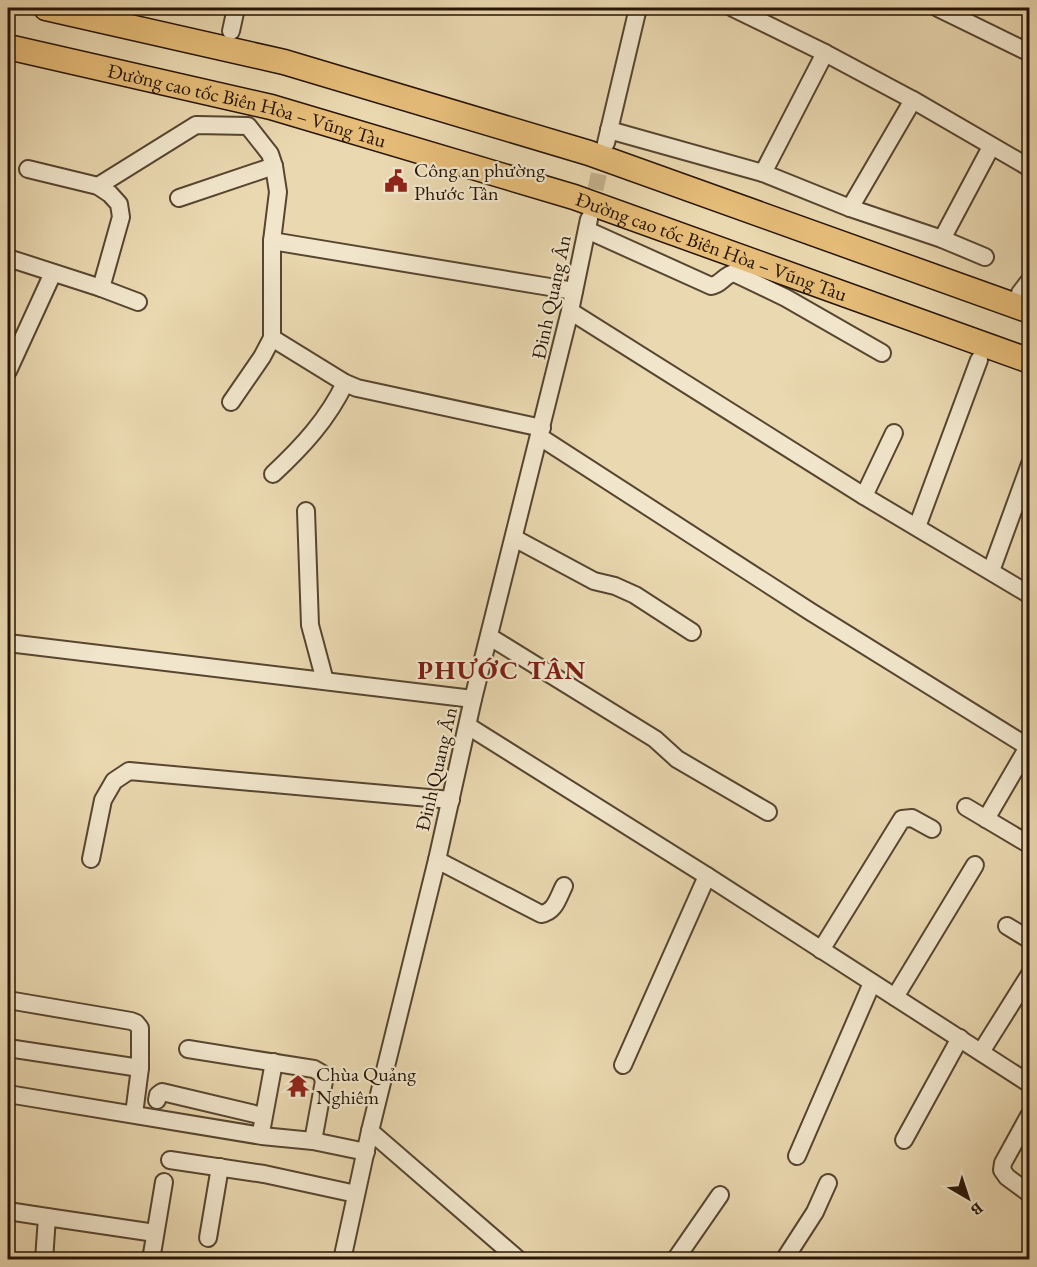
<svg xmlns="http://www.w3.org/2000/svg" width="1037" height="1267" font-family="'EB Garamond',serif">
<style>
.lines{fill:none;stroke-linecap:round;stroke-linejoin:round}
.minor-tunnel{stroke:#c3b18e;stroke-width:16;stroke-dasharray:16 8;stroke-linecap:butt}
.minor-casing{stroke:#574530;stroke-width:20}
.highway-casing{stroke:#261405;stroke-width:27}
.minor{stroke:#f1e6cc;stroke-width:16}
.highway{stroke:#e5bc78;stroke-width:24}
.labels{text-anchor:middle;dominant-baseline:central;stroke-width:4.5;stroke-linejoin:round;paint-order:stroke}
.street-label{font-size:20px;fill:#261405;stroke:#f1e6cc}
.poi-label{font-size:20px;fill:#261405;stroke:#f1e6cc;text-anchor:start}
.district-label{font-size:26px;font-weight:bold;letter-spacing:1.5px;fill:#7a1f14;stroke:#f1e6cc}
</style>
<rect width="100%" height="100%" fill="#ead8b0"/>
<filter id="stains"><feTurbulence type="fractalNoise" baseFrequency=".00333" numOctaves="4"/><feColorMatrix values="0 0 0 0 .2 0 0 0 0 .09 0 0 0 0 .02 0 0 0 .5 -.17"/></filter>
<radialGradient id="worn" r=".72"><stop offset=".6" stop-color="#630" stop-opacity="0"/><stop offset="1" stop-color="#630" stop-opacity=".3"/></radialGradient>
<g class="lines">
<!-- minor-tunnel -->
<polyline class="minor-tunnel" points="590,213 605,147"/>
<!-- minor casing -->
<g class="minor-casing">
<g id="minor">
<polyline points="733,8 825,53 913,100 850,208"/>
<polyline points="938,8 1030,53"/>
<polyline points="231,31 236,8"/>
<polyline points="825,53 763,173 850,208 942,239 985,257"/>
<polyline points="913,100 1030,168"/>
<polyline points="609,130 763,173"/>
<polyline points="606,143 638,8"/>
<polyline points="28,169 98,186 110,194 119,204 121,217 101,288"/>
<polyline points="98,186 196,125 248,126 270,154 274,166 278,192 272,241 272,338 262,357 231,402"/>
<polyline points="179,198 274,166"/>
<path d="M587,230L711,286C721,285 724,275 734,273L786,298L882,353"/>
<polyline points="942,239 991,147"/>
<polyline points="272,241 574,291"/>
<polyline points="8,258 101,288 138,302"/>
<polyline points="1020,293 1030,280"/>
<polyline points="570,311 864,496 1030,595"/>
<polyline points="272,338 345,383 357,388 542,428"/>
<polyline points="8,371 53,273"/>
<polyline points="540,437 811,612 1030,748"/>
<path d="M273,474C302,447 328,419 345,383"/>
<polyline points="864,496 894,433"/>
<polyline points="306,511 310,625 325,681"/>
<polyline points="917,527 979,360"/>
<polyline points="514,538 594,581 615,586 635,595 692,632"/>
<polyline points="991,571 1030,464"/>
<polyline points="490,637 655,739 677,759 768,812"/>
<polyline points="8,643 473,699"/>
<polyline points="468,726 707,876 1030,1084"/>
<polyline points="966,807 1030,845"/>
<polyline points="986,819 1028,747"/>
<polyline points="91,859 103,800 114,781 129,771 451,800"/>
<path d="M437,860L541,914C555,912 558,898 564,886"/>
<polyline points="1007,926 1030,940"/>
<polyline points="821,950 902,819 912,818 932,829"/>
<polyline points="895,997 975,865"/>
<polyline points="8,1000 131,1021 136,1023 140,1028 140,1068 134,1114"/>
<polyline points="8,1048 140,1068"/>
<polyline points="188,1049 314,1069 321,1073 324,1081 313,1141"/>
<polyline points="981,1052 1030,974"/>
<polyline points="623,1065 707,876"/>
<polyline points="8,1094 262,1136 313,1141 366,1152"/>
<polyline points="157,1100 158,1095 162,1092 263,1116"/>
<polyline points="1030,1114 1003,1163 1002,1170 1007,1177 1030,1194"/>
<polyline points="262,1127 274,1062"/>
<polyline points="370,1131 519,1260"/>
<polyline points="904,1140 960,1038"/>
<polyline points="797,1156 872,983"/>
<polyline points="170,1160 264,1174 356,1194"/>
<polyline points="8,1211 47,1217 44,1260"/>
<polyline points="47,1217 155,1233"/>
<polyline points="208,1238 220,1167"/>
<polyline points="151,1260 164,1182"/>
<polyline points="342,1260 370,1131 437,860 473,699 570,311 589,219"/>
<polyline points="675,1260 720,1195"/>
<polyline points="784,1260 815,1212 828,1183"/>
</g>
</g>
<!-- highway casing -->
<g class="highway-casing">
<g id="highway">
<polyline points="46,8 284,62 589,153 1030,311"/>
<path id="s1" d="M8,47L271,107L574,197L1030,361"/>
</g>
</g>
<!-- minor -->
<use href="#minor" class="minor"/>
<!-- highway -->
<use href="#highway" class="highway"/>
</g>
<!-- icons -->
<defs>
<g id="civic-bare" transform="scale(1.8)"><path d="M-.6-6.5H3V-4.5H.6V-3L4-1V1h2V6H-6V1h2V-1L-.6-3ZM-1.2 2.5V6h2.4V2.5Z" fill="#8f2418" stroke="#f1e6cc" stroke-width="2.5" paint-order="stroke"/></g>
<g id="temple-bare" transform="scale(1.8)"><path d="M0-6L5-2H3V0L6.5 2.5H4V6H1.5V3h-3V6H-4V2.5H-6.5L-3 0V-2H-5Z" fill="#8f2418" stroke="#f1e6cc" stroke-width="2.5" paint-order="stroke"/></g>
</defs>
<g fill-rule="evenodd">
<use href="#civic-bare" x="396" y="181"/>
<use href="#temple-bare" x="298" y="1086"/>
</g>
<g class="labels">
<!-- street labels -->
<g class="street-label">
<text stroke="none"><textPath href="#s1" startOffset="246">Đường cao tốc Biên Hòa – Vũng Tàu</textPath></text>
<text stroke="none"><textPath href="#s1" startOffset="732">Đường cao tốc Biên Hòa – Vũng Tàu</textPath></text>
<text transform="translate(551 297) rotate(-78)">Đinh Quang Ân</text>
<text transform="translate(436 769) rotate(-77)">Đinh Quang Ân</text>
</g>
<!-- poi labels -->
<g class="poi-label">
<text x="414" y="170">Công an phường<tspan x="414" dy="23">Phước Tân</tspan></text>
<text x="316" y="1074">Chùa Quảng<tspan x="316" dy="23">Nghiêm</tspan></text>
</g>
<!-- district labels -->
<g class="district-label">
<text x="502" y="670">PHƯỚC TÂN</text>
</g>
</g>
<!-- margin -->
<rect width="1037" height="1267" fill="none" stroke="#ead8b0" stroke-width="30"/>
<rect x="9" y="9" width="1019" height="1249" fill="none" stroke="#261405" stroke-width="3"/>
<rect x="15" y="15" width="1007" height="1237" fill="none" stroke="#261405" stroke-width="1.5"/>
<!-- north arrow -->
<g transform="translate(968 1198) rotate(141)" stroke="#f1e6cc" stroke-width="4.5" paint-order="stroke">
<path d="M0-4.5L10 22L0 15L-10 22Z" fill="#261405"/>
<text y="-9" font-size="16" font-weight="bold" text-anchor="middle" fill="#261405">B</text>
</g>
<rect width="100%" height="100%" filter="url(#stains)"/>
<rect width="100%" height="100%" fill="url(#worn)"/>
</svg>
